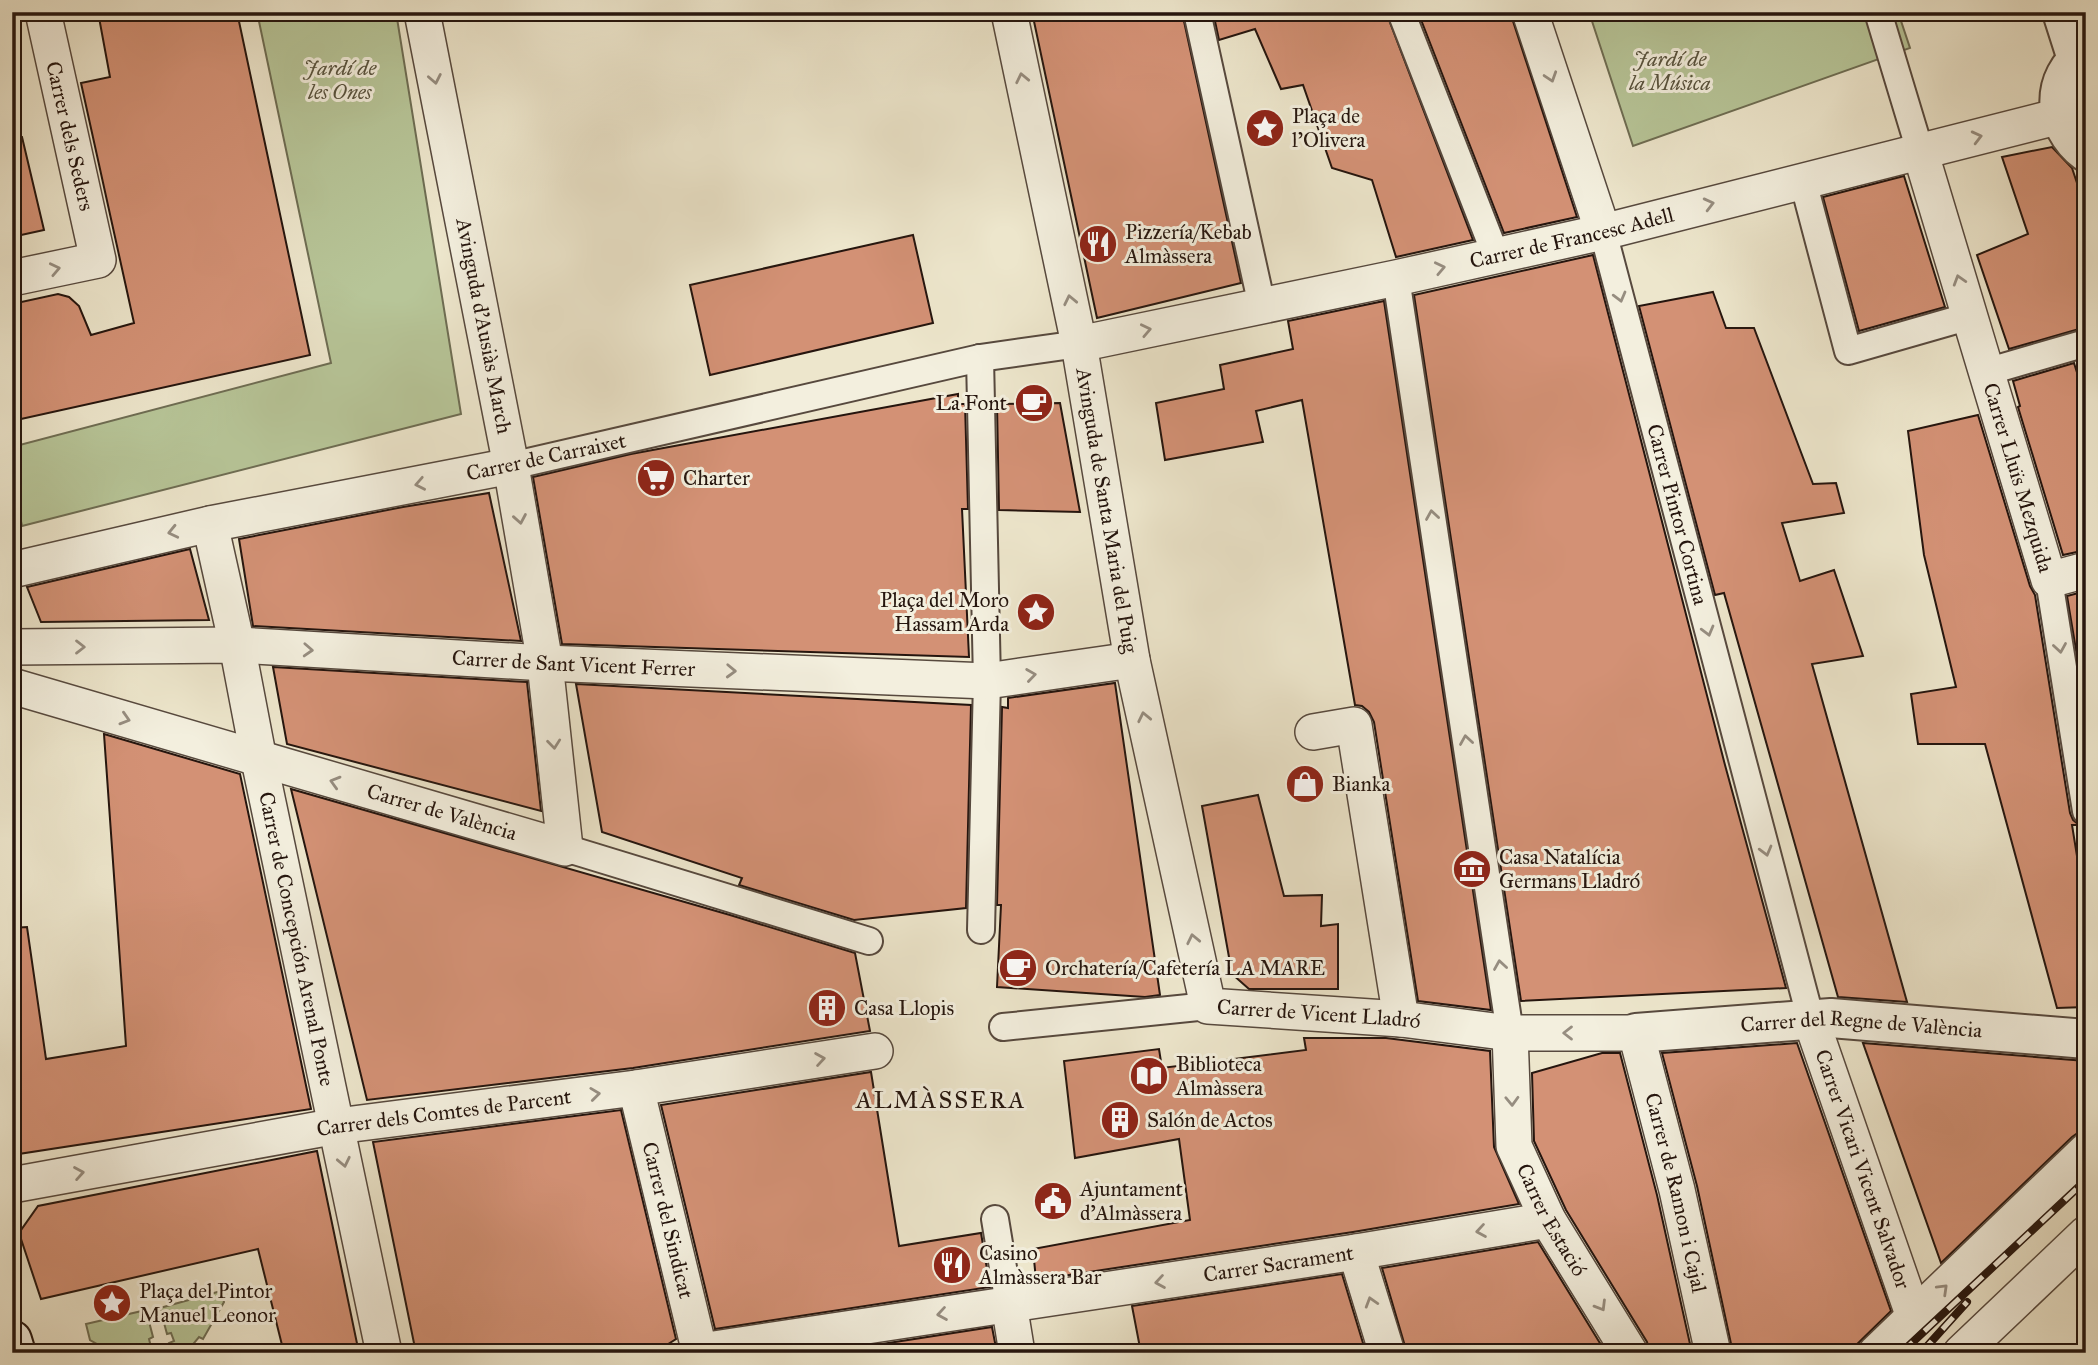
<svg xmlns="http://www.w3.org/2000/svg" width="2098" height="1365" font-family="'IM FELL Great Primer',serif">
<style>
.green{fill:#b7c598;stroke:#6e6d53;stroke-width:2}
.building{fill:#d39175;stroke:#25150e;stroke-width:2}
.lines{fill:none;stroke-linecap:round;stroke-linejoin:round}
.pedestrian-casing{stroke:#57493e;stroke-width:30}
.minor-casing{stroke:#57493e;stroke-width:38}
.tertiary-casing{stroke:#57493e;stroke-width:42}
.secondary-casing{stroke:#25150e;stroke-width:42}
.pedestrian{stroke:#f3efde;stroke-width:26}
.minor{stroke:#f3efde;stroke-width:35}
.tertiary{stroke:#f3efde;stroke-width:38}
.secondary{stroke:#f3efde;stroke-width:38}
.rail-casing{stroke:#25150e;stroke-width:8}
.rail{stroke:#f3efde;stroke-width:5;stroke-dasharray:16;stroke-linecap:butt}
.oneway{stroke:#968d80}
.labels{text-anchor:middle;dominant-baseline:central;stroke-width:6;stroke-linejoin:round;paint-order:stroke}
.park-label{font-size:21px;font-style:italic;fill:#58533e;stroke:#f3efde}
.poi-label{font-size:21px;fill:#25150e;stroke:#f3efde;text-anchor:start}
.street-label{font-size:21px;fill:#25150e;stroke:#f3efde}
.quarter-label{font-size:24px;letter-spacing:2px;fill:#25150e;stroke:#f3efde}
</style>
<rect width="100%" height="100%" fill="#ede6cc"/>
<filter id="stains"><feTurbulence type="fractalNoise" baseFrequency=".00286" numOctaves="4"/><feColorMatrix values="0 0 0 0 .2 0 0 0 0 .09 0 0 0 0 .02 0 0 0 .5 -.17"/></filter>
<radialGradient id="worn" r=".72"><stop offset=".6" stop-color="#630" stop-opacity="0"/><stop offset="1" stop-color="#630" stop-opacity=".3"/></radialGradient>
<!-- green -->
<g class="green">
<polygon points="257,12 396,12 461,414 22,526 12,479 12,447 331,363"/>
<polygon points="1589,12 1898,12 1910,48 1633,146"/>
<polygon points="221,1291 224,1302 203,1339 199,1337 194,1343 199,1347 195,1353 172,1353 169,1343 174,1341 171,1333 167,1334 160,1308"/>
<polygon points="146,1310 153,1337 149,1339 151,1347 155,1346 157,1353 113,1353 90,1340 86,1324"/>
</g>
<!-- building -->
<g class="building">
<polygon points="98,12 237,12 310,355 12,421 12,304 58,294 69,297 79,306 91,335 134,323 81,83 110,77"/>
<polygon points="1032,12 1182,12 1241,283 1097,318"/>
<polygon points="1213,12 1386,12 1473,240 1396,257 1372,180 1332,168 1303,85 1281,89 1255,29 1219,40"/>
<polygon points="1418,12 1510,12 1577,217 1504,233"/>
<polygon points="22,137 44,230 12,237 12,138"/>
<polygon points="2052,147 2072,168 2086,210 2086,327 2009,349 1977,255 2028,234 2002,157"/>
<polygon points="1904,176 1945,307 1859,331 1823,197"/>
<polygon points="913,235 933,323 710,375 690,285"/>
<polygon points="1593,255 1725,765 1786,988 1521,1001 1414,295"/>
<polygon points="1713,292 1726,328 1754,328 1813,484 1836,483 1844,513 1782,523 1800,581 1834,570 1863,656 1812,664 1907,1002 1838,997 1724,593 1715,595 1639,306"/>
<polygon points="1384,301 1491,1010 1418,1001 1374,722 1369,712 1362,706 1355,705 1302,400 1256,411 1263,442 1165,460 1156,403 1224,389 1220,365 1293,349 1288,321"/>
<polygon points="2074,363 2086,401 2086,550 2063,555 2018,407 2020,406 2013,381"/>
<polygon points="958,394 958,404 965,404 968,509 962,509 969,657 562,644 533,477 631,454"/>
<polygon points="1060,403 1080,512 999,510 997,404"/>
<polygon points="1978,415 2030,586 2035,595 2070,813 2073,820 2079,825 2072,825 2086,912 2086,1007 2057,1008 1985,744 1918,744 1911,694 1956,687 1924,555 1908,431"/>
<polygon points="489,493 521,641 253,626 239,539 403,507"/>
<polygon points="190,549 209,620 41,622 27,587"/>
<polygon points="2086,591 2086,710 2067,596"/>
<polygon points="273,667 527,682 541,811 287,744"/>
<polygon points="1115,683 1160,995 1145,997 997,987 1001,905 997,905 1002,707 1008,708 1008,698"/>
<polygon points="576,684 971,705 966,908 854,920 739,885 742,878 602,832"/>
<polygon points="104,734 240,774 311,1109 12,1155 12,928 27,927 46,1059 126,1046"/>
<polygon points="291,789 730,915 855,953 870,1031 633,1068 367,1100"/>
<polygon points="1258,795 1284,896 1322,895 1321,926 1338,924 1338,989 1249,989 1232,974 1202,806"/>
<polygon points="1304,1038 1386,1038 1490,1051 1494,1147 1519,1204 1353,1232 1036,1280 1033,1249 1190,1220 1179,1139 1075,1158 1064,1061 1159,1049 1162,1068 1306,1050"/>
<polygon points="1797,1043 1891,1311 1848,1353 1733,1353 1697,1186 1662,1053"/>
<polygon points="1863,1043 2086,1061 2086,1127 2072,1137 1941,1263"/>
<polygon points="1602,1053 1620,1053 1657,1195 1692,1353 1650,1353 1647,1342 1566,1210 1534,1141 1532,1073"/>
<polygon points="871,1072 899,1246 981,1233 990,1287 715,1329 661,1105"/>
<polygon points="621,1110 676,1339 654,1353 416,1353 373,1142"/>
<polygon points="317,1151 359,1353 284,1353 258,1249 41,1299 19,1233 38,1206"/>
<polygon points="1538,1242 1606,1353 1407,1353 1382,1268"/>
<polygon points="1342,1274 1366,1353 1141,1353 1132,1306"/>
<polygon points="992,1327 997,1353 824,1353"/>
</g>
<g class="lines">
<!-- pedestrian casing -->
<g class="pedestrian-casing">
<g id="pedestrian">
<polyline points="1197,12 1262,306"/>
<polyline points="1401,12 1496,256"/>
<polyline points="1878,12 1920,151"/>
<polyline points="1803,181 1848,351 1970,316"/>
<path id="s1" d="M1603,232L1811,1020"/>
<polyline points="1396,278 1510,1033"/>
<polyline points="980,358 987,681 981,930"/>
<polyline points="1986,372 2086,343"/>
<polyline points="511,466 980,358 1079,344"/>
<polyline points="2049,580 2086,811"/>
<polyline points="565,848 869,941"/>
<polyline points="1003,1027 1208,1006"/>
<polyline points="995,1219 1009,1304"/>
</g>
</g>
<!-- minor casing -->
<g class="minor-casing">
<g id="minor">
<path id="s2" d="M1009,12L1079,344L1132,660L1208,1006L1401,1019L1510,1033H1636L1677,1190L1713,1353"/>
<polyline points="1530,12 1603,232"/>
<path id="s3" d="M1920,151L2049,580L2086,570"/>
<polyline points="12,278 98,260 43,12"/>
<path id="s4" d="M1079,344L1396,278L1603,232L2060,116"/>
<path id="s5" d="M210,524L237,645L259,760L384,1353"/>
<polyline points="12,570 210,524 511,466"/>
<path id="s6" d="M12,647L237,645L545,663L987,681L1132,660"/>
<path id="s7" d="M12,686L565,848L545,663L511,466L422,12"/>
<polyline points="1313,732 1354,725 1401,1019"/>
<path id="s8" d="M1811,1020L1914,1317"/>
<path id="s9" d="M1510,1033L1514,1146L1548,1220L1630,1353"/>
<path id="s10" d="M636,1088L700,1353"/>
<path id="s11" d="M12,1185L337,1126L636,1088L875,1051"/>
<polyline points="1356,1252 1387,1353"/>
<polyline points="1009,1304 1017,1353"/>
<path id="s12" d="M701,1353V1351L1356,1252L1548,1220"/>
<polyline points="1876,1353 2086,1151"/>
<polyline points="1961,1353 2086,1234"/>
</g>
</g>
<!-- tertiary casing -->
<g class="tertiary-casing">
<g id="tertiary">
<polyline points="2062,12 2077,59"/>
<path d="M2086,53C2049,78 2052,126 2086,152"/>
<path id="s13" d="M1636,1033L1831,1018L2086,1039"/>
</g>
</g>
<!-- secondary casing -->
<g class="secondary-casing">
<polyline id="secondary" points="12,1340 16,1353"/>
</g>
<!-- pedestrian -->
<use href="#pedestrian" class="pedestrian"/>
<!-- minor -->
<use href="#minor" class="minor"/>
<!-- tertiary -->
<use href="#tertiary" class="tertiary"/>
<!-- secondary -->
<use href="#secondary" class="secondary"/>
<!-- rail casing -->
<g class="rail-casing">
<g id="rail">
<polyline points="1901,1353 2086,1180"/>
<polyline points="1921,1353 1967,1302"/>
</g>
</g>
<!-- rail -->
<use href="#rail" class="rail"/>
</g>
<!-- one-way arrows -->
<defs><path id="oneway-chevron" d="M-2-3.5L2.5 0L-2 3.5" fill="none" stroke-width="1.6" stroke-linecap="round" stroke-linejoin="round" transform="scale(1.75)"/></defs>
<g class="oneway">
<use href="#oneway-chevron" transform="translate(1551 77) rotate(72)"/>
<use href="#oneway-chevron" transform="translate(1022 78) rotate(-102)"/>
<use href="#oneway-chevron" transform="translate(435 79) rotate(79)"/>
<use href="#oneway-chevron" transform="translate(1977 137) rotate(-14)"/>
<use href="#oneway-chevron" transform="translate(1709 204) rotate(-14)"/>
<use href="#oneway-chevron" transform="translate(1440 268) rotate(-12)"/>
<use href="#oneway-chevron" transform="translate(55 269) rotate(-12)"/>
<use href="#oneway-chevron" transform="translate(1959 280) rotate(-107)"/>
<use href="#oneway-chevron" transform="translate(1620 297) rotate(75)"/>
<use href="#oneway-chevron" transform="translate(1070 300) rotate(-102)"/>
<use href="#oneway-chevron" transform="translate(1146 330) rotate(-12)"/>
<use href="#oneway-chevron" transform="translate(420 484) rotate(169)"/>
<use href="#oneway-chevron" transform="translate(1432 515) rotate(-99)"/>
<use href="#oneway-chevron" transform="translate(520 519) rotate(80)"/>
<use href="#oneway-chevron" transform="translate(173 532) rotate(167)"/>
<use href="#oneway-chevron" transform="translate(1708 631) rotate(75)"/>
<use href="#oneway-chevron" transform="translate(80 647)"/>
<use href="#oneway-chevron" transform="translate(2060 648) rotate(81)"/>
<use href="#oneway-chevron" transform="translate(308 650) rotate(3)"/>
<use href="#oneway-chevron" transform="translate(731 671) rotate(2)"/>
<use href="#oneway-chevron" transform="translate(1031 675) rotate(-8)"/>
<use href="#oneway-chevron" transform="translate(1144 717) rotate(-102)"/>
<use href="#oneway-chevron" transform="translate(125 719) rotate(17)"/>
<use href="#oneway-chevron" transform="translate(1466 740) rotate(-99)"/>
<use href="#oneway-chevron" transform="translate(554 744) rotate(84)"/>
<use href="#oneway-chevron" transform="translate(335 782) rotate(-164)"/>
<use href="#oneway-chevron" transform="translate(1766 851) rotate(75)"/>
<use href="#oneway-chevron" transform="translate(1193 939) rotate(-102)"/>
<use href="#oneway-chevron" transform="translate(1500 965) rotate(-99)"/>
<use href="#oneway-chevron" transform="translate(1568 1033) rotate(180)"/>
<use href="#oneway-chevron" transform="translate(820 1059) rotate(-9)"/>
<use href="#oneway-chevron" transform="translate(595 1094) rotate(-7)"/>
<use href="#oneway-chevron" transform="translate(1512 1101) rotate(88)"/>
<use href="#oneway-chevron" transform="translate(344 1162) rotate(78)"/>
<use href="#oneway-chevron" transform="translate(79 1173) rotate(-10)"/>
<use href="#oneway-chevron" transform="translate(1481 1231) rotate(171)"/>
<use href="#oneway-chevron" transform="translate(1160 1282) rotate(171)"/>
<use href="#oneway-chevron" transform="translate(1943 1289) rotate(-44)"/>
<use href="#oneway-chevron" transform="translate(1371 1302) rotate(-107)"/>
<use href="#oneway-chevron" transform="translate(1601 1306) rotate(59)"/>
<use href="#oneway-chevron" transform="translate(942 1314) rotate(171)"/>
</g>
<!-- icons -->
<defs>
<g id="sight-disc" transform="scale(2.0125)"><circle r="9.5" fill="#8f2418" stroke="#f3efde"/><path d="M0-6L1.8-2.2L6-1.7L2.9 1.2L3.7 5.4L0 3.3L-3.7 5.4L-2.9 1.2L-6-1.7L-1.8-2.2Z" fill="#fff"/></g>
<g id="restaurant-disc" transform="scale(2.0125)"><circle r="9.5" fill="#8f2418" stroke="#f3efde"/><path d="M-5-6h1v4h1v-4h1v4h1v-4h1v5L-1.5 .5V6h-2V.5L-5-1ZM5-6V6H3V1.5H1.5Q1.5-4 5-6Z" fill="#fff"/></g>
<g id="cafe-disc" transform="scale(2.0125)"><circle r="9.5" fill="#8f2418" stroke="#f3efde"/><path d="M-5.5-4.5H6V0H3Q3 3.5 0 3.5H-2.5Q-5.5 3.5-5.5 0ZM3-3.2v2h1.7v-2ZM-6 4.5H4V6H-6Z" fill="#fff"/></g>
<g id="supermarket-disc" transform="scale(2.0125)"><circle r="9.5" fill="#8f2418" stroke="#f3efde"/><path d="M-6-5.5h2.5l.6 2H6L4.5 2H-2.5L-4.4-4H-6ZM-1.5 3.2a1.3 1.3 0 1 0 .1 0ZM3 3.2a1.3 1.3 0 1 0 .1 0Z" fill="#fff"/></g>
<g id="shop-disc" transform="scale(2.0125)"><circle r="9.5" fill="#8f2418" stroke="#f3efde"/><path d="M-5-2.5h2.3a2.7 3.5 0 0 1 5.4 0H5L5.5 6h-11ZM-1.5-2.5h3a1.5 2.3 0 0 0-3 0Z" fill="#fff"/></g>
<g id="museum-disc" transform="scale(2.0125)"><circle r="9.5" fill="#8f2418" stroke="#f3efde"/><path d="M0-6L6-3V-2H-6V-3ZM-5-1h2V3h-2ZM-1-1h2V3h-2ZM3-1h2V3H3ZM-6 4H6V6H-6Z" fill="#fff"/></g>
<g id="building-disc" transform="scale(2.0125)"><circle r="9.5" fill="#8f2418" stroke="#f3efde"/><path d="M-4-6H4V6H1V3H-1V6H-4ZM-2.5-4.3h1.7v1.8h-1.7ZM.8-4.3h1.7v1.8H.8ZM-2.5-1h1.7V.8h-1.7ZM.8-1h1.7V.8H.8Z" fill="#fff"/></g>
<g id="library-disc" transform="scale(2.0125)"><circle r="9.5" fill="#8f2418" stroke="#f3efde"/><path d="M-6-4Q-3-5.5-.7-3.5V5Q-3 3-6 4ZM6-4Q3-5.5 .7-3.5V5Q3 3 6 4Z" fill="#fff"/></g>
<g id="civic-disc" transform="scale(2.0125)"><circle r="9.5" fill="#8f2418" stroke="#f3efde"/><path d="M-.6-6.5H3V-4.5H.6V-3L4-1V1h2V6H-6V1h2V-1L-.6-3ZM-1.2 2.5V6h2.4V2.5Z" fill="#fff"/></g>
</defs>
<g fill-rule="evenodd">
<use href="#sight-disc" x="1265" y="128"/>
<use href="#restaurant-disc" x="1098" y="244"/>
<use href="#cafe-disc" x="1034" y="403"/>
<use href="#supermarket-disc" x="656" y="478"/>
<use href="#sight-disc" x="1036" y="612"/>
<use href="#shop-disc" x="1305" y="784"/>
<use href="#museum-disc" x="1472" y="869"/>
<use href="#cafe-disc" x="1018" y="968"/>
<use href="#building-disc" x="827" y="1008"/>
<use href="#library-disc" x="1149" y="1076"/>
<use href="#building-disc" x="1120" y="1120"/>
<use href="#civic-disc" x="1053" y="1201"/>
<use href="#restaurant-disc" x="952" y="1265"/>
<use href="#sight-disc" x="112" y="1303"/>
</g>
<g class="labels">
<!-- park labels -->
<g class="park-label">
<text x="1670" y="59">Jardí de<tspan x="1670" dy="24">la Música</tspan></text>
<text x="340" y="68">Jardí de<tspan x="340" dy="24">les Ones</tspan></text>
</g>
<!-- poi labels -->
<g class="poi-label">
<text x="1292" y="116">Plaça de<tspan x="1292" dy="24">l'Olivera</tspan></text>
<text x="1125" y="232">Pizzería/Kebab<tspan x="1125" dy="24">Almàssera</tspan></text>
<text x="1007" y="403" text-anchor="end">La Font</text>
<text x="683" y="478">Charter</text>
<text x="1009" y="600" text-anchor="end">Plaça del Moro<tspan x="1009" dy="24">Hassam Arda</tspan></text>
<text x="1332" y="784">Bianka</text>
<text x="1499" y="857">Casa Natalícia<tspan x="1499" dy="24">Germans Lladró</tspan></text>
<text x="1045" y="968">Orchatería/Cafetería LA MARE</text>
<text x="854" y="1008">Casa Llopis</text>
<text x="1176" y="1064">Biblioteca<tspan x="1176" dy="24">Almàssera</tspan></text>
<text x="1147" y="1120">Salón de Actos</text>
<text x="1080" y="1189">Ajuntament<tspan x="1080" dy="24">d'Almàssera</tspan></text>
<text x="979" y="1253">Casino<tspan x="979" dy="24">Almàssera Bar</tspan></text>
<text x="139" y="1291">Plaça del Pintor<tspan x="139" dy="24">Manuel Leonor</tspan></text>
</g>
<!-- street labels -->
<g class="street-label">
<text transform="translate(70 136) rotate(77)">Carrer dels Seders</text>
<text stroke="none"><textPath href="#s4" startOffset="504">Carrer de Francesc Adell</textPath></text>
<text transform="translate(484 326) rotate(79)">Avinguda d'Ausiàs March</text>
<text transform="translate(546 457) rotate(-12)">Carrer de Carraixet</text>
<text stroke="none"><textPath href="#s3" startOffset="341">Carrer Lluïs Mezquida</textPath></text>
<text stroke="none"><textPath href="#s2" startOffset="508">Avinguda de Santa Maria del Puig</textPath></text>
<text stroke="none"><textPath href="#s1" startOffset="292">Carrer Pintor Cortina</textPath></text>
<text stroke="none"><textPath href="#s6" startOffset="562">Carrer de Sant Vicent Ferrer</textPath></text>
<text stroke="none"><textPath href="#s7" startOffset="448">Carrer de València</textPath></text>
<text stroke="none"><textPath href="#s5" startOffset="424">Carrer de Concepción Arenal Ponte</textPath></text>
<text stroke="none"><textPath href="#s2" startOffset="1125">Carrer de Vicent Lladró</textPath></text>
<text stroke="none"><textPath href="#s13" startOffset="226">Carrer del Regne de València</textPath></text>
<text stroke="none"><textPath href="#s11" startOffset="438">Carrer dels Comtes de Parcent</textPath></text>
<text stroke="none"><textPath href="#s8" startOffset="158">Carrer Vicari Vicent Salvador</textPath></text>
<text stroke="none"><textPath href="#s2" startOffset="1608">Carrer de Ramon i Cajal</textPath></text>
<text stroke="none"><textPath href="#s9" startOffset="196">Carrer Estació</textPath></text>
<text stroke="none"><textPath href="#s10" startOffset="136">Carrer del Sindicat</textPath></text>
<text stroke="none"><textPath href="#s12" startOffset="586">Carrer Sacrament</textPath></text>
</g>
<!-- quarter labels -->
<g class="quarter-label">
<text x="941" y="1100">ALMÀSSERA</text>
</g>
</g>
<!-- margin -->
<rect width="2098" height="1365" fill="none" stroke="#ede6cc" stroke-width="42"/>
<rect x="14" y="14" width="2070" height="1337" fill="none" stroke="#25150e" stroke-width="3.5"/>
<rect x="21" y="21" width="2056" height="1323" fill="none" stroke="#25150e" stroke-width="2"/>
<rect width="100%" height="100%" filter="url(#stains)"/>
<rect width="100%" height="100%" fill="url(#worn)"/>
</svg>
